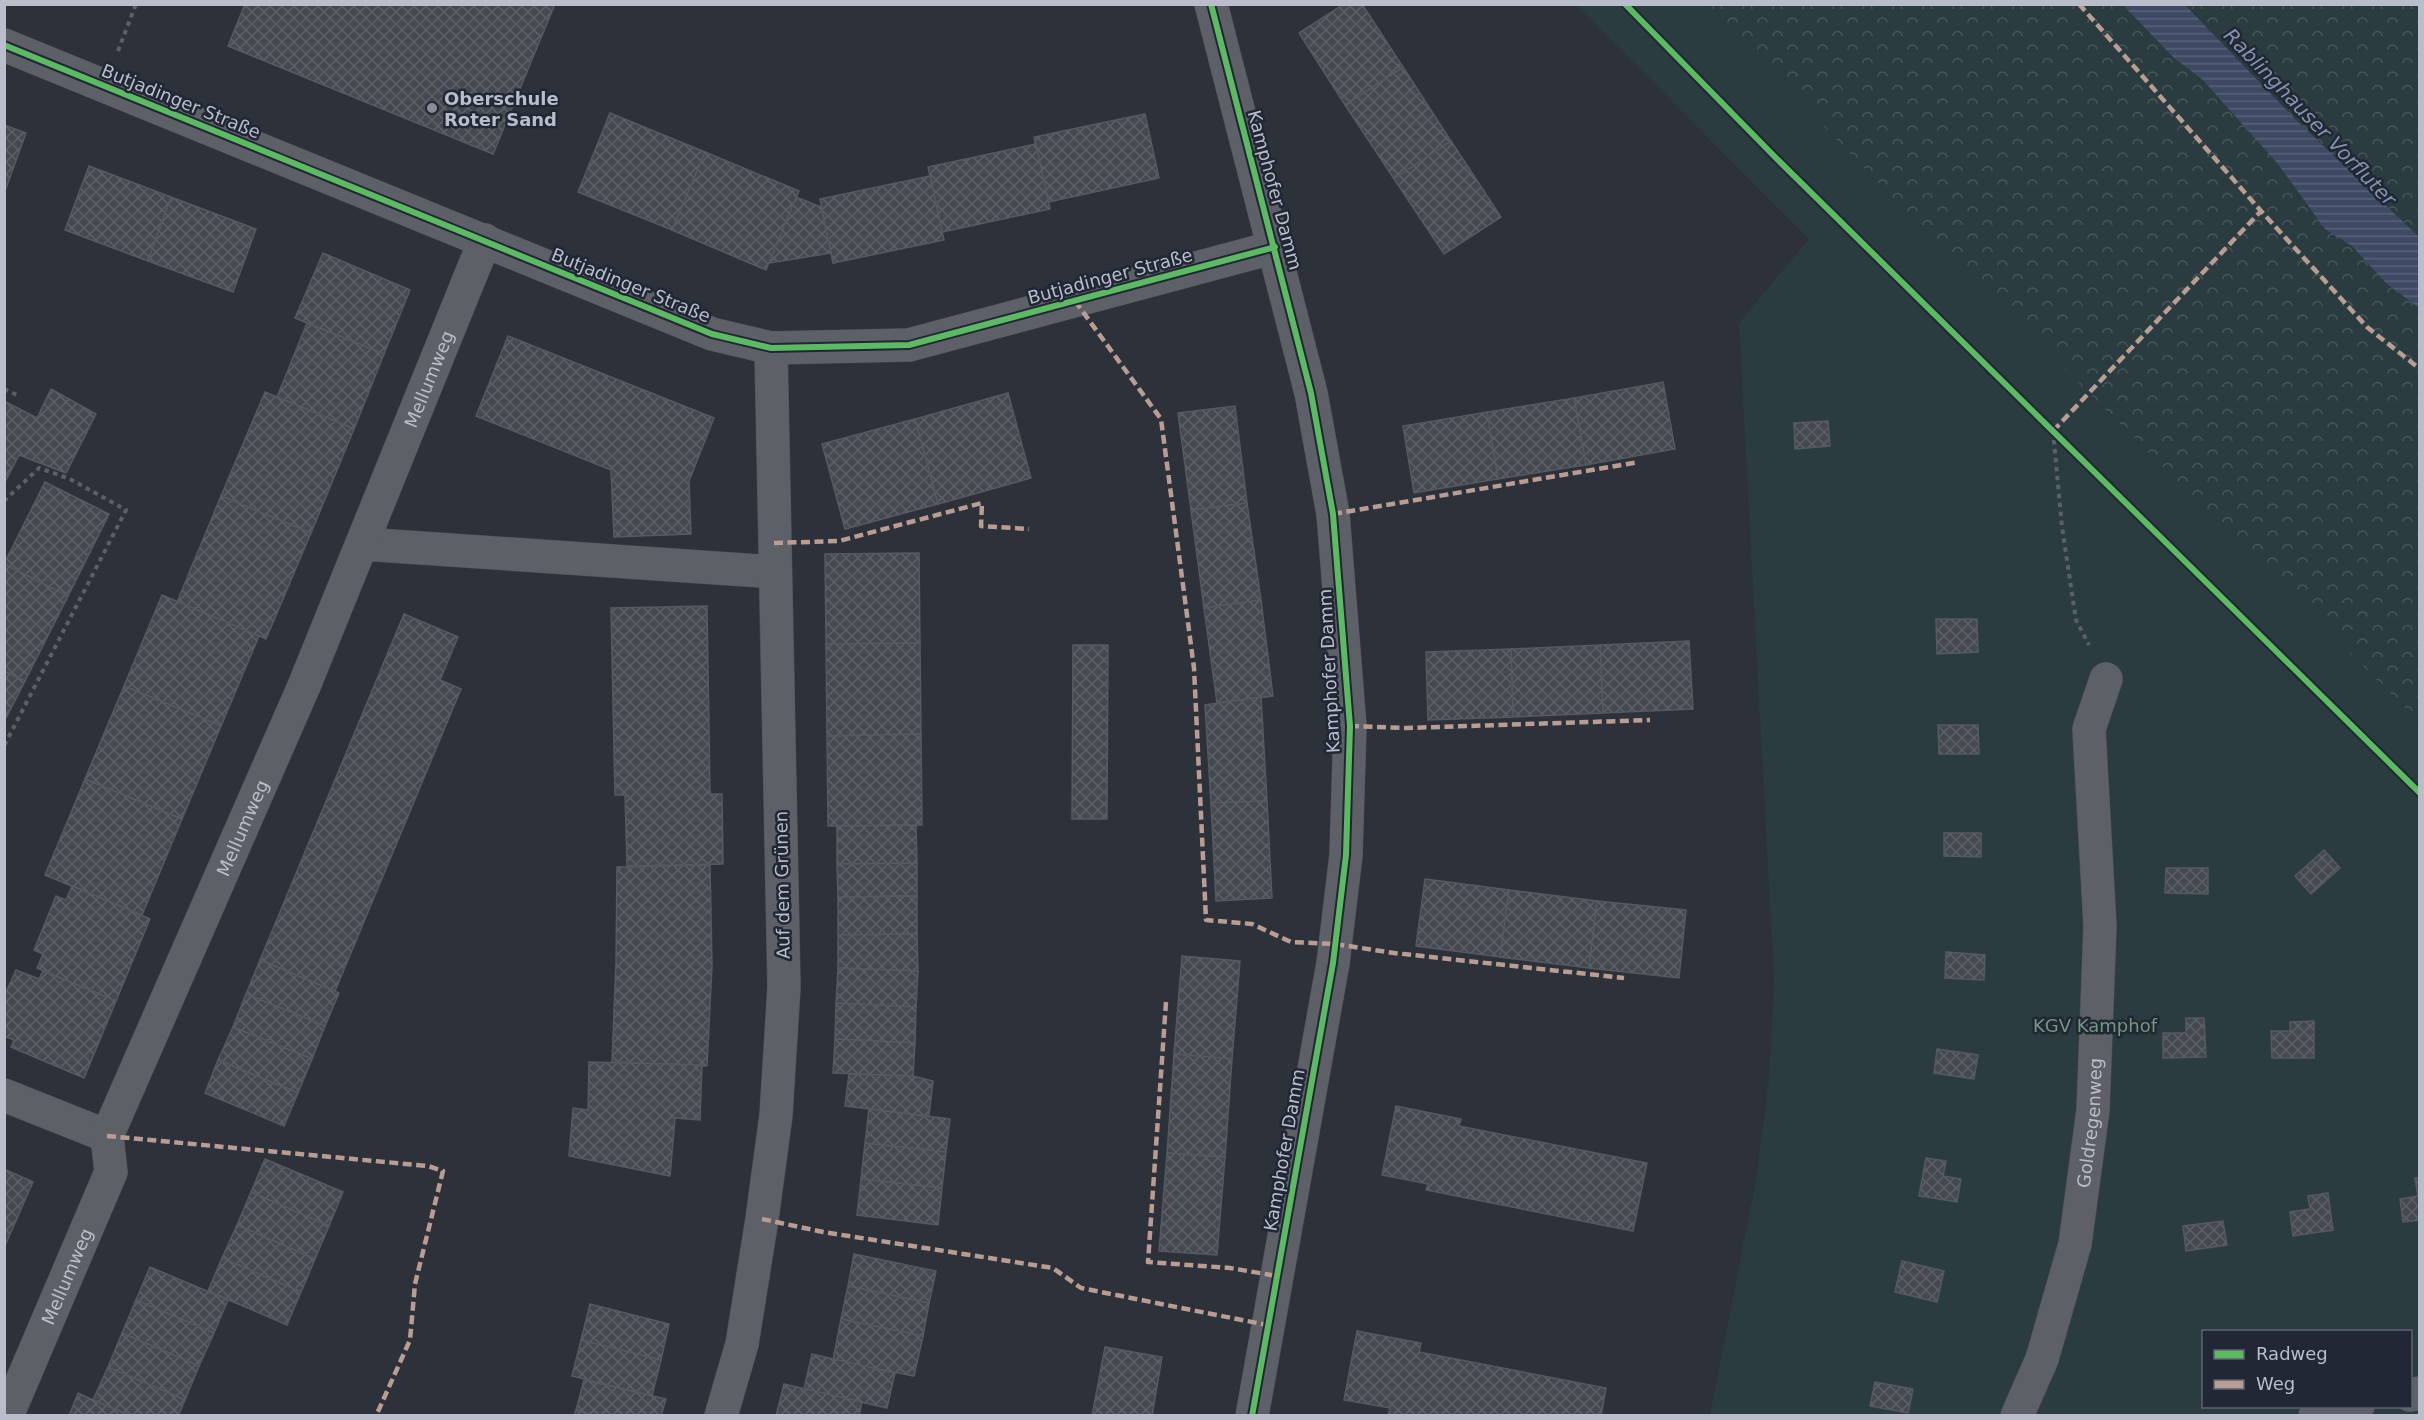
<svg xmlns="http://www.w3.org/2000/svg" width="2424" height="1420" font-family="'DejaVu Sans',sans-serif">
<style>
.green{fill:#2b3c40;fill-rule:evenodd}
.forest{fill:url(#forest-crowns)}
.water{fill:url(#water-rules)}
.building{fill:url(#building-cross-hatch);stroke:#565961;stroke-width:1.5}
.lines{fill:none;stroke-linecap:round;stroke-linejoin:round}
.minor-casing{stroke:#494c53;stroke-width:34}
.path{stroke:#5b6065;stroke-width:4;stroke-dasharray:4.5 4.5;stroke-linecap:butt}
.minor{stroke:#5e6068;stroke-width:33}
.quiet{stroke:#b99d93;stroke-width:4.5;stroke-dasharray:9 4.5;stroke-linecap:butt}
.cycleway-casing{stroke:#212734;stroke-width:10}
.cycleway{stroke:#5cba63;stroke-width:6}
.poi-dot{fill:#888d98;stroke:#212734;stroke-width:2}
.labels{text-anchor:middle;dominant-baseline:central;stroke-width:5;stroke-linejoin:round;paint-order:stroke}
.poi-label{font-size:18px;font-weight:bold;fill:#b9beca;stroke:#212734;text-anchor:start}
.street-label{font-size:18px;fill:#b9beca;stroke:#212734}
.park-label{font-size:18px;fill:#72987e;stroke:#212734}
.water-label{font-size:20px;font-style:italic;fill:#8392ae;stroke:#212734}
</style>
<defs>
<pattern id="forest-crowns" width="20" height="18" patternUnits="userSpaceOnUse" patternTransform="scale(1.5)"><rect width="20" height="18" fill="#2b3c40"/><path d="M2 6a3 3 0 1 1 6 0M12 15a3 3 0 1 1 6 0" fill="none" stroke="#48565a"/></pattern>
<pattern id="water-rules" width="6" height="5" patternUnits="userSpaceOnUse" patternTransform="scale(1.5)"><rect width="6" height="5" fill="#3e4a63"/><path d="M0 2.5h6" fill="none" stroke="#586278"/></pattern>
<pattern id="building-cross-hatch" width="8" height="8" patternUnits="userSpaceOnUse" patternTransform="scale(1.5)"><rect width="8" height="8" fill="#44484f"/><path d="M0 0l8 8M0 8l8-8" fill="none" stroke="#5d6167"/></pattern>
</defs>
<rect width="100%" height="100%" fill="#2d313a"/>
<!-- green -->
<path class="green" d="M1576,5H1709L1871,176L2419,722V1415H1710L1756,1180L1769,1080L1774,980L1739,323L1809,239ZM2204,1332H2410V1406H2204Z"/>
<!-- forest -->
<polygon class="forest" points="1709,5 2419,5 2419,722 1871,176"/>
<!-- water -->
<polygon class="water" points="2123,5 2185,5 2295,119 2419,237 2419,308 2386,283 2352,246 2325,229 2278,164 2203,80 2174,58"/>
<!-- building -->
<g class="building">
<polygon points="245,4 555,4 493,154 228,46"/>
<polygon points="1344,4 1362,4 1403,67 1345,105 1299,33"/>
<polygon points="1403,67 1451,141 1394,179 1345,105"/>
<polygon points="610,113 705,152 672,230 578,192"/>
<polygon points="1145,114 1159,178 1048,202 1034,137"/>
<polygon points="4,125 26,133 5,191 4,191"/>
<polygon points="1451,141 1501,217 1444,254 1394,179"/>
<polygon points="1036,144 1050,209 942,232 928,167"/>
<polygon points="705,152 799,191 766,270 672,230"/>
<polygon points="89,166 171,197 148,261 65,230"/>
<polygon points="930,176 944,240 833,263 820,199"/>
<polygon points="171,197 256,229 233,292 148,261"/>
<polygon points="796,197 821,207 831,253 769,263"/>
<polygon points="323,253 410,290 384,354 295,318"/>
<polygon points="307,323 384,354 354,429 277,397"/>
<polygon points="508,336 714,418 689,481 691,534 614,537 611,470 476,416"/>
<polygon points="1663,382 1675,449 1586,465 1574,398"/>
<polygon points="51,389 96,414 66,473 19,455 5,482 4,401 37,418"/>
<polygon points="265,392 354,429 311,533 221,496"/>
<polygon points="1008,393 1031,478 938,504 915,419"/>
<polygon points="1574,398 1586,465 1498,479 1487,412"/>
<polygon points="1235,406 1247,503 1191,510 1178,413"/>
<polygon points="1487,412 1498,479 1414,493 1403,426"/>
<polygon points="915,419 938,504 845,529 822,444"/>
<polygon points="1828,421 1830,446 1795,449 1794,423"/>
<polygon points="45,482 109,514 68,596 4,564"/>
<polygon points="221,496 311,533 266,639 177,602"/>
<polygon points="1247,503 1261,600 1204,608 1191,510"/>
<polygon points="919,553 920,643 826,644 825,554"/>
<polygon points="4,564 68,596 25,681 4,671"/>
<polygon points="162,595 259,636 221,726 124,686"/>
<polygon points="1261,600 1273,696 1217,703 1204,608"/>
<polygon points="707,606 710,794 722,794 723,864 627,866 625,795 615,795 611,608"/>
<polygon points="404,614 458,637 440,680 461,689 335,991 260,960"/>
<polygon points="1936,619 1977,619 1978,652 1937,654"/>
<polygon points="1689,641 1693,709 1603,713 1600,645"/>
<polygon points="920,643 921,734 827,736 826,644"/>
<polygon points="1073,645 1108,645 1107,819 1072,819"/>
<polygon points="1600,645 1603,713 1513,717 1511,649"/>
<polygon points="1511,649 1513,717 1428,720 1426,652"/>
<polygon points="4,671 25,681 4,722"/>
<polygon points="124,686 221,726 182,819 85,779"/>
<polygon points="1261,697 1267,801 1211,803 1205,705"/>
<polygon points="1938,725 1978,725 1979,754 1939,754"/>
<polygon points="921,734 922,825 828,826 827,736"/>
<polygon points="85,779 182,819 142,915 45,875"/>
<polygon points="1267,801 1272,898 1216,901 1211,803"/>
<polygon points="916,825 917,863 837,864 837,826"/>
<polygon points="1944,833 1981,833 1981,857 1944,856"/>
<polygon points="2324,850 2340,868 2311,894 2295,876"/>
<polygon points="917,863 917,896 838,897 837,864"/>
<polygon points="710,865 712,966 707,1066 612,1062 616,962 617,867"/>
<polygon points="2166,868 2208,868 2208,894 2165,893"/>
<polygon points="1425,879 1509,890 1500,957 1416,946"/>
<polygon points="72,886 150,919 116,1001 37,968 43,954 34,950 56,896 66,900"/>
<polygon points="1509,890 1597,901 1589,968 1500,957"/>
<polygon points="917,896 917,934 838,935 838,897"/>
<polygon points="1597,901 1686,910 1679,978 1589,968"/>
<polygon points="917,934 918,971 838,968 838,935"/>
<polygon points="1946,952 1985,955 1984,980 1945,978"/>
<polygon points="1182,956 1240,961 1232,1059 1174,1054"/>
<polygon points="260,960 339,993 325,1026 246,994"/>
<polygon points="838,968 918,971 916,1007 836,1003"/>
<polygon points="16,970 39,979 43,971 116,1001 84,1078 11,1047 14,1040 4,1036 4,997"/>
<polygon points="246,994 325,1026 312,1059 233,1027"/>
<polygon points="836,1003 916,1007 915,1043 835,1039"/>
<polygon points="2186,1018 2204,1018 2206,1057 2163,1058 2163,1033 2186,1033"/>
<polygon points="2314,1021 2314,1058 2272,1058 2271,1031 2290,1031 2290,1022"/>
<polygon points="233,1027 312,1059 298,1093 218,1060"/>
<polygon points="835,1039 915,1043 913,1076 833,1073"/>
<polygon points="1937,1049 1978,1055 1974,1079 1934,1073"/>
<polygon points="1174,1054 1232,1059 1225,1157 1167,1153"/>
<polygon points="218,1060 298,1093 284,1126 205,1093"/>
<polygon points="589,1062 702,1065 700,1120 675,1118 670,1176 569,1156 573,1108 588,1110"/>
<polygon points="849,1074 913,1076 933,1081 929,1116 845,1106"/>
<polygon points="1396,1106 1461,1119 1459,1126 1647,1163 1633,1231 1426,1190 1428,1184 1382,1175"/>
<polygon points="869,1109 950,1119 946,1152 865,1143"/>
<polygon points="865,1143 946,1152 942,1188 861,1179"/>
<polygon points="1167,1153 1225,1157 1217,1255 1159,1251"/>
<polygon points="1926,1158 1946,1161 1943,1176 1961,1179 1957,1202 1919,1196"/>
<polygon points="265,1159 343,1192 329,1226 251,1192"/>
<polygon points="4,1169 33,1182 4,1248"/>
<polygon points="2415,1178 2420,1178 2420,1220 2403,1222 2400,1199 2418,1196"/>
<polygon points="861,1179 942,1188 938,1225 857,1215"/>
<polygon points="251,1192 329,1226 315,1259 237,1225"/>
<polygon points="2328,1193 2333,1230 2293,1236 2290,1212 2310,1209 2308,1196"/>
<polygon points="2223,1221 2227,1245 2186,1251 2183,1226"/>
<polygon points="237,1225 315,1259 301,1292 222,1258"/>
<polygon points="854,1254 936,1271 929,1303 848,1286"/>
<polygon points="222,1258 301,1292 287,1325 208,1291"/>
<polygon points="1902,1261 1944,1271 1937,1302 1895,1292"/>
<polygon points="150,1267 228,1300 214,1333 136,1300"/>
<polygon points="848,1286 929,1303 923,1336 841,1319"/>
<polygon points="136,1300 214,1333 199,1366 122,1333"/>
<polygon points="590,1304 669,1324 661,1360 581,1340"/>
<polygon points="841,1319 923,1336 914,1376 833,1360"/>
<polygon points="1357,1331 1421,1343 1419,1352 1606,1388 1601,1416 1388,1416 1390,1408 1344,1400"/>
<polygon points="122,1333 199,1366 185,1400 108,1367"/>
<polygon points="581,1340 661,1360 652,1396 572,1376"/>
<polygon points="1105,1347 1162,1357 1152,1416 1092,1416"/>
<polygon points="812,1354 895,1373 887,1408 804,1389"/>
<polygon points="108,1367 185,1400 178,1416 131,1416 93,1400"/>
<polygon points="584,1380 666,1399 661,1416 595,1416 576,1410"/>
<polygon points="1875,1382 1913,1389 1908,1413 1870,1406"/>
<polygon points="784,1384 862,1402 859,1416 776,1416"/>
<polygon points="78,1393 93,1400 131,1416 69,1416"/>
<polygon points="576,1410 595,1416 574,1416"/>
</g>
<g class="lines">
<!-- minor casing -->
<g class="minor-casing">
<g id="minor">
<polyline points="1211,4 1311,393 1333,514 1350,726 1346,855 1333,963 1252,1416"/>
<polyline points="4,45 712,334 771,348 909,345 1275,247"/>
<polyline points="362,544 775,572"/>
<polyline points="4,1095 107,1136"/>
<polyline points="2410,1395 2420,1393"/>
<path id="s1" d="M7,1416L111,1172L107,1136L304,686L485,240"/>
<polyline points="721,1416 742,1344 762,1219 776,1115 784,987 771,348"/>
<path id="s2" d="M2017,1416L2042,1359L2075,1244L2093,1110L2100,926L2089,729L2106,679"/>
<polyline points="2315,1416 2358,1406"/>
</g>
</g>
<!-- path -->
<g class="path">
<polyline points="118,51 136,4"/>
<polyline points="4,389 17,395"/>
<polyline points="2053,431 2062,527 2076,620 2089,645"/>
<polyline points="4,501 39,468 70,479 126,510 4,746"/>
</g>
<!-- minor -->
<use href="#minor" class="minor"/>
<!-- quiet -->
<g class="quiet">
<polyline points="2079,4 2261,211 2367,327 2420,369"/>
<polyline points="1075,301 1161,419 1194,668 1206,920 1252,924 1291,942 1335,944 1394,953 1624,978"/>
<polyline points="2053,431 2261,211"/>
<polyline points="1333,514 1639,462"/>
<polyline points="774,543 839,541 982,503 981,526 1029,529"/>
<polyline points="1350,726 1407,728 1650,720"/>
<polyline points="1166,1002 1148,1262 1230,1268 1277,1276"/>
<polyline points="107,1136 428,1166 443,1171 415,1284 410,1340 376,1416"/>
<polyline points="762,1219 823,1232 1053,1268 1081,1288 1267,1325"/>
</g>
<!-- cycleway casing -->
<g class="cycleway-casing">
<g id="cycleway">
<polyline points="1211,4 1311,393 1333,514 1350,726 1346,855 1333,963 1252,1416"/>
<polyline points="1625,4 1775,157 2420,793"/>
<polyline points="4,45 712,334 771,348 909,345 1275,247"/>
</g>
</g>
<!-- cycleway -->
<use href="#cycleway" class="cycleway"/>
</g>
<!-- markers -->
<circle class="poi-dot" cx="432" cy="108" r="6"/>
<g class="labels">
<!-- poi labels -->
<g class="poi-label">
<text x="444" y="98">Oberschule<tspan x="444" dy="21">Roter Sand</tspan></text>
</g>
<!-- street labels -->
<g class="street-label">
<text transform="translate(181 101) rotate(22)">Butjadinger Straße</text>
<text transform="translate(1275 190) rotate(75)">Kamphofer Damm</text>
<text transform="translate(1110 276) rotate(-15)">Butjadinger Straße</text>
<text transform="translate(631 285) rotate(22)">Butjadinger Straße</text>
<text stroke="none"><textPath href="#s1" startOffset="1124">Mellumweg</textPath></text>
<text transform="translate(1329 671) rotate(-93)">Kamphofer Damm</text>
<text stroke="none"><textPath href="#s1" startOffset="638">Mellumweg</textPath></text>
<text transform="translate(782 885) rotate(-91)">Auf dem Grünen</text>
<text stroke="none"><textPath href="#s2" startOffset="304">Goldregenweg</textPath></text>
<text transform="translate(1284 1150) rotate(-80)">Kamphofer Damm</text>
<text stroke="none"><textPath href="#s1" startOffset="152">Mellumweg</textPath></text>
</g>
<!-- park labels -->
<g class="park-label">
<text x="2095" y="1025">KGV Kamphof</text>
</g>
<!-- water labels -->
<g class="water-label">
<text transform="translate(2310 117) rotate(46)">Rablinghauser Vorfluter</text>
</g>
</g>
<!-- border -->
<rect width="2424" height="1420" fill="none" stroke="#b9beca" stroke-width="12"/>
<!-- legend -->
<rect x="2202" y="1330" width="210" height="78" fill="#212734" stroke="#5e6370" stroke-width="1.5"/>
<rect x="2214" y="1350" width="30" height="9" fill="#5cba63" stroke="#5e6370" stroke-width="1.5"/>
<text x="2256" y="1360" font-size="18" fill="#b9beca">Radweg</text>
<rect x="2214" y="1380" width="30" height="9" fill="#b99d93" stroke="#5e6370" stroke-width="1.5"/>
<text x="2256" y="1390" font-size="18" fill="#b9beca">Weg</text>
</svg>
